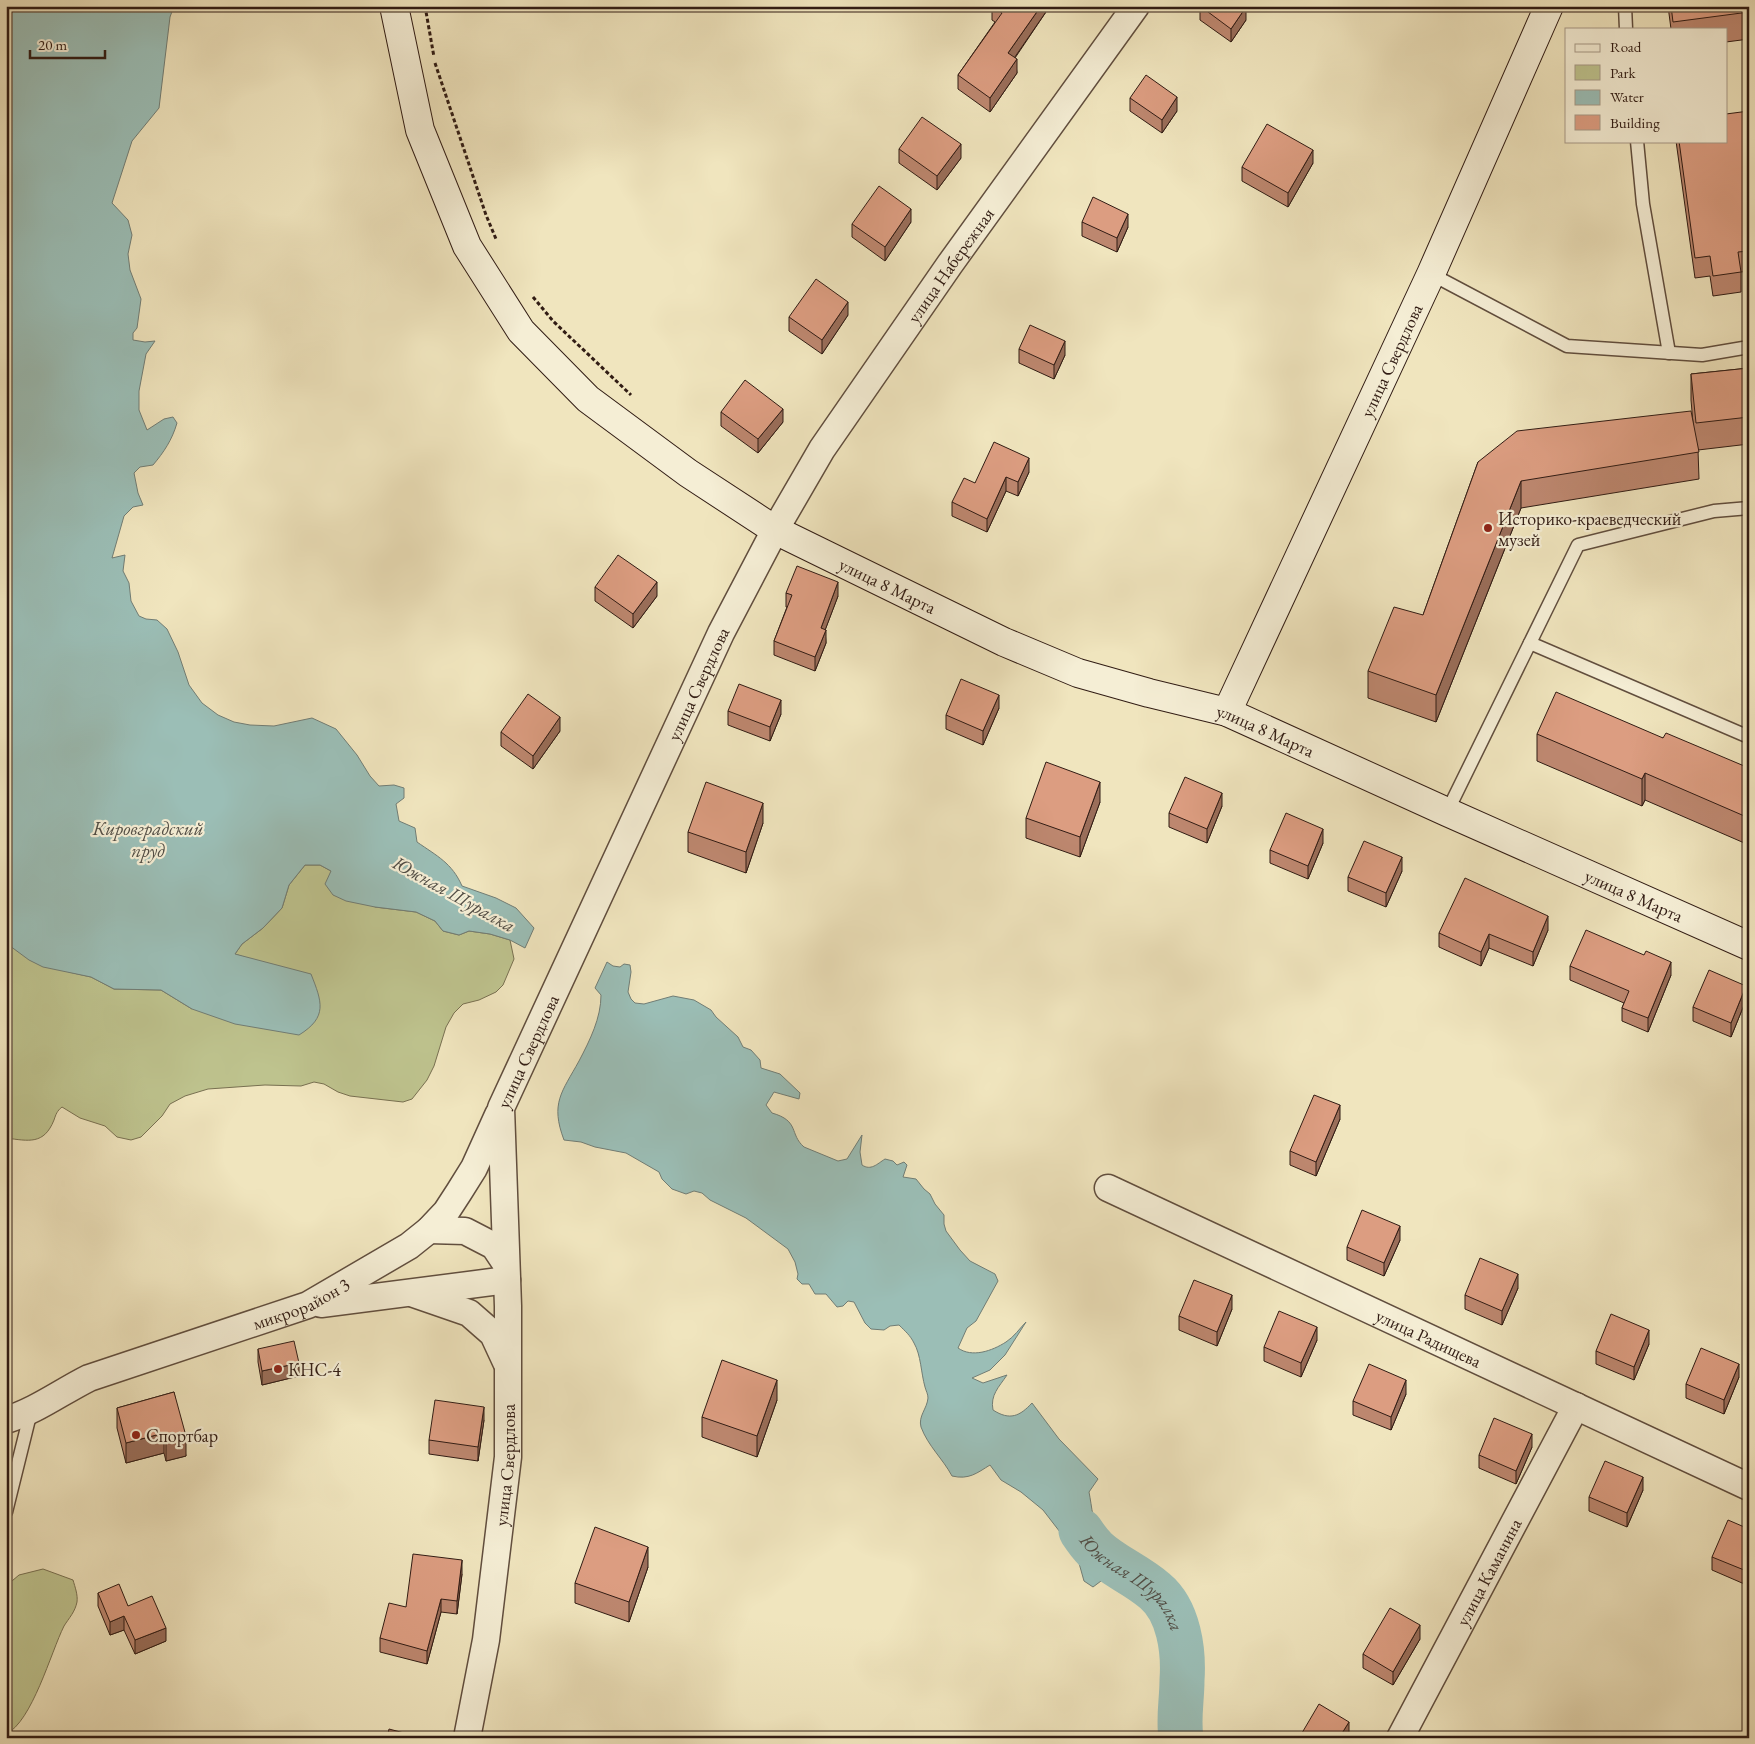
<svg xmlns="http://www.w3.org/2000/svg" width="1755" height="1744" font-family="'EB Garamond',serif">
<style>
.green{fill:#bec38e;stroke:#787051}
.water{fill:#9bbeb6;stroke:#717d75}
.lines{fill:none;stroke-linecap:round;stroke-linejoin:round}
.river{stroke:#9bbeb6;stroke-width:45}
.lane-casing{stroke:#614e3e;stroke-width:15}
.street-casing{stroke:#614e3e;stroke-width:29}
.secondary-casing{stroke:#311c14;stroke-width:30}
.path{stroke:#311c14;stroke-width:3;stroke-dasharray:4 2.5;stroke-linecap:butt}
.lane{stroke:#f5eed5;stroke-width:12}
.street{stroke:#f5eed5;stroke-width:26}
.secondary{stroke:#f5eed5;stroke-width:28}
.wall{fill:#bd876f;stroke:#311c14}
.shaded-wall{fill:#9a6e5a;stroke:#311c14}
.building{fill:#dc9d81;stroke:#311c14}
.poi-dot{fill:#8f2418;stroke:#f5eed5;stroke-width:2}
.labels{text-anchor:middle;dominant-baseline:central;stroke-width:4.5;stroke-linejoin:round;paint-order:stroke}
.street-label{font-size:18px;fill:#311c14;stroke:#f5eed5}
.poi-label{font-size:18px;fill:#311c14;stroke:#f5eed5;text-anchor:start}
.water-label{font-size:19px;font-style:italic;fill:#514d45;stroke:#f5eed5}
</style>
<rect width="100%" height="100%" fill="#f0e5be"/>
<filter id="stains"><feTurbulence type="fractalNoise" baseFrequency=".004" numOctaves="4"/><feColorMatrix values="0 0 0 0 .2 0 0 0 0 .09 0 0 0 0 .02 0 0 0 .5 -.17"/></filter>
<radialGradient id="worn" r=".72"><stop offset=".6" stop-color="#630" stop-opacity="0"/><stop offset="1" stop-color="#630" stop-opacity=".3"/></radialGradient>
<!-- green -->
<g class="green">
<path d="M305,865H320L331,871L375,907L416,912L435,921L443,931L459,935L469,931L490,934L510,940L514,959L503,985L496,992L479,1000L463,1004L454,1013L446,1027L434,1066L427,1080L412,1099L403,1102L350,1096L338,1092L324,1084L314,1082L301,1086L265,1085L208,1089L185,1096L170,1104L162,1116L141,1137L131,1140L117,1137L105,1126L80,1118L62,1107C57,1111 56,1114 54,1120C44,1145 29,1141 6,1138V943L69,972L91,977L114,989L161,990L192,1009L250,959L235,954L242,944L263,928L282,908L289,885Z"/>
<path d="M43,1569L73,1580C75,1587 78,1595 77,1602C75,1612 69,1618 64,1626C51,1652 32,1722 6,1734V1586L19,1575Z"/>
</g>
<!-- water -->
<g class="water">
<path d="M6,6H174L170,17L159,108L132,141L112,203L128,220L132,235L128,254L130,270L141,299L137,328L133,333V340L145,342L155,341L146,354L139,391V410L147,430L164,419L173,417L177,423C172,440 164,452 153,465L140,467L134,473L138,493L143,505L133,507L124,516L112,558L125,555L123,571L129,583L131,601L139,616L146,619L157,620L167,629L178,652L189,685L202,703L218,715L234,722L250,725L274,726L312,718L336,729L357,755L370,776L379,786L394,785L404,788V798L396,804L399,821L415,828L417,842C437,856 452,863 462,886L496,898L516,908L534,928L525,948L510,940L490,934L469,931L459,935L443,931L435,921L416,912L375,907L346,901L333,895L325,884L331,871L320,865H305L289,885L282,908L263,928L242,944L235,954L311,974C322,1002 328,1017 299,1035L235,1024L192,1009L161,990L114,989L91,977L43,967L29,960L6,943Z"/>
<path d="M607,962L613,966L620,967L624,964L630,965L631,972L628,992L631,999L635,1003L644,1004L673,996L694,1000L711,1010L716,1017L738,1037L743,1047L751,1050L760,1060L761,1068L780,1074L800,1093L799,1099L774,1092L766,1105L772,1113C800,1121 789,1134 804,1147L838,1161L847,1159L862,1135L860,1152L862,1165C871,1171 877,1164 885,1159L893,1161L897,1165L904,1162L907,1165L903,1177L916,1179L924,1189L930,1194L935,1204L944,1215V1224L946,1231L960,1250L970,1261L995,1274L998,1281L976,1321L967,1328L958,1348C972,1358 992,1351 1006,1342C1014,1337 1020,1328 1026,1322L1005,1355L990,1370L972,1378L983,1383L1007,1375C999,1387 990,1395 993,1410C1010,1421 1020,1416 1032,1403L1059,1439L1098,1479L1089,1492C1092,1507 1093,1525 1100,1539C1107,1553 1122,1554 1127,1572H1114L1099,1570L1101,1581L1093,1587L1084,1581L1077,1556L1070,1540L1060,1532L1043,1510L1021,1492L1001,1480L990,1465C977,1473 969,1480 952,1476C943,1459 928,1446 921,1427C918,1416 927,1409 928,1398C928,1394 926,1391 925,1387C921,1373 921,1355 914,1343C910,1335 905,1331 899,1325L890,1326L884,1330L871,1329L865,1323L854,1302L848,1301L843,1306L837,1307L826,1294H815L809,1284H802L797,1279L798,1274L795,1262L788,1249L746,1218L710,1200L702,1193L694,1191L686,1194L672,1189L662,1179L659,1172L626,1153L595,1147L581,1142L564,1140C550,1103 562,1092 579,1061C590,1040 601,1018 601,995L595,988Z"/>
</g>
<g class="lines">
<!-- river -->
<path class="river" id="s1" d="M1081,1531C1085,1537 1090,1544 1095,1549C1113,1566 1137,1575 1155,1591C1179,1611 1184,1651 1182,1680C1182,1700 1178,1718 1181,1738"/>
<!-- lane casing -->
<g class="lane-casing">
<g id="lane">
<polyline points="1625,6 1626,29"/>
<polyline points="1637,141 1643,204 1669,353"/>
<polyline points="1431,274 1567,346 1702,355 1749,347"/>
<polyline points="1530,643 1749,737"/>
<polyline points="1447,812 1578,545 1714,511 1749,508"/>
<polyline points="6,1512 31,1411"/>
</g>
</g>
<!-- street casing -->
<g class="street-casing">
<g id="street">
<path id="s2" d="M1108,1188L1749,1487"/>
<polyline points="429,1230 465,1231 494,1246 506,1264"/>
<polyline points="414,1294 469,1313 493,1334 506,1362"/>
<polyline points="321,1304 507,1280"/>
<path id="s3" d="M6,1420C36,1411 61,1392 89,1378L308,1305L409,1246L429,1230L446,1212L459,1192L474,1168L498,1115"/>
<path id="s4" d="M467,1738L486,1640L508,1457V1306L501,1108L721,633L775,530L822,449L950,264L1136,6"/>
<path id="s5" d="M1400,1738L1576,1406"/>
</g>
</g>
<!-- secondary casing -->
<g class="secondary-casing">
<g id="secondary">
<path id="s6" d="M394,6L420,130L467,246L521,331L588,399L688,473L775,530L1004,642L1078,673L1149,693L1227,712L1447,812L1749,946"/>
<path id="s7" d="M1227,712L1431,274L1549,6"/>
</g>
</g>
<!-- path -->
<g class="path">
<polyline points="425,6 434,57"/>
<polyline points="435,63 486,215 496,239"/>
<polyline points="533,297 553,321 631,395"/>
</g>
<!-- lane -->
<use href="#lane" class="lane"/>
<!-- street -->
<use href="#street" class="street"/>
<!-- secondary -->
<use href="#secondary" class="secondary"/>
</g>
<!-- wall -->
<g class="wall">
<polygon points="992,6 1050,6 1015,58 1017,73 990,112 958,89 958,75 995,22 992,20"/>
<polygon points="1668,6 1749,6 1749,39 1726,42 1726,29 1671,29"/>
<polygon points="1200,7 1246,20 1231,42 1200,20"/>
<polygon points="1130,98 1177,111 1162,133 1130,111"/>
<polygon points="1749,111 1749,271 1741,272 1741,292 1713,296 1710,276 1695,278 1676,141 1726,141"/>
<polygon points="899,149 961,158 937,190 899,163"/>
<polygon points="1313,163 1288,207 1242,181 1242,167"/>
<polygon points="911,222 885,261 852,237 852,224"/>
<polygon points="1082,222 1128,227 1117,252 1082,236"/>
<polygon points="848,315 822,354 789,331 789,317"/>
<polygon points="1019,349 1065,355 1054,379 1019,363"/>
<polygon points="1749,368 1749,444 1698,450 1699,479 1521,508 1436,722 1368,698 1368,671 1423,615 1478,462 1693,423 1691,400 1691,374"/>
<polygon points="721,412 783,422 758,453 721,426"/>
<polygon points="1029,472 1018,496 1006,491 987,532 952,516 952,502 975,483"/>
<polygon points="595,587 657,596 633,628 595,601"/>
<polygon points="786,593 838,596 825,630 826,643 815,671 774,655 774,641 787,607 786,607"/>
<polygon points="999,708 983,745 946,729 946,715"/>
<polygon points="728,711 781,714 770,741 728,725"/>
<polygon points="560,731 533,769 501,746 501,732"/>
<polygon points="1537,734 1663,738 1749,768 1749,845 1645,800 1642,806 1537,761"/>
<polygon points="1100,802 1080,857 1026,838 1026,818"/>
<polygon points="1222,806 1207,843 1169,827 1169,813"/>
<polygon points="763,823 746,873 688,852 688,832"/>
<polygon points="1323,843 1308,879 1270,863 1270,850"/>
<polygon points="1402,871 1386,907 1348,891 1348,877"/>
<polygon points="1548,930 1533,966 1489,948 1481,966 1439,947 1439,933"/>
<polygon points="1570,966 1671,975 1648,1032 1622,1021 1622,1008 1624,1003 1570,980"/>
<polygon points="1746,1000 1731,1037 1693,1021 1693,1007"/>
<polygon points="1340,1119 1316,1176 1290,1165 1290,1151"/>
<polygon points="1400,1240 1384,1276 1347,1260 1347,1247"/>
<polygon points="1518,1288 1502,1325 1465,1309 1465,1295"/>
<polygon points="1232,1309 1217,1346 1179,1330 1179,1316"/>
<polygon points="1317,1340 1301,1377 1264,1361 1264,1347"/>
<polygon points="1649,1344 1634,1380 1596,1364 1596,1351"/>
<polygon points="258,1349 299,1376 262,1385 258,1362"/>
<polygon points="1739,1377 1724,1414 1686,1398 1686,1384"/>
<polygon points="174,1392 186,1456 166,1461 164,1453 126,1463 117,1428 117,1408"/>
<polygon points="1406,1394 1391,1430 1353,1415 1353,1401"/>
<polygon points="777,1400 757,1457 702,1437 702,1417"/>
<polygon points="484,1420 478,1461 429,1454 429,1440"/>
<polygon points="1532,1447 1516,1484 1479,1468 1479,1455"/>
<polygon points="1643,1490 1627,1527 1589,1511 1589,1497"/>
<polygon points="1749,1529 1749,1586 1712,1570 1712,1557"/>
<polygon points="648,1567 629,1622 575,1603 575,1583"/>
<polygon points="462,1574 457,1614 441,1612 427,1664 380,1652 380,1638 406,1607"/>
<polygon points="98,1593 128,1606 166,1641 135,1654 124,1630 110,1635 98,1606"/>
<polygon points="1420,1639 1393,1685 1363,1668 1363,1654"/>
</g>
<!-- shaded-wall -->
<g class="shaded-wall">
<polygon points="1041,6 1050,6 1008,67 1008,53"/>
<polygon points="1246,7 1246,20 1231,42 1231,29"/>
<polygon points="1017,59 1017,73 990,112 990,98"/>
<polygon points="1177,97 1177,111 1162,133 1162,120"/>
<polygon points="961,144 961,158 937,190 937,176"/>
<polygon points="1313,150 1313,163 1288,207 1288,193"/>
<polygon points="911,209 911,222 885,261 885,247"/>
<polygon points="1128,214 1128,227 1117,252 1117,238"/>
<polygon points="848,302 848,315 822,354 822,340"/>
<polygon points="1065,341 1065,355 1054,379 1054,365"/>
<polygon points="783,409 783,422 758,453 758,439"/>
<polygon points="1029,458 1029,472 1018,496 1018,482"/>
<polygon points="1006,477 1006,491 987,532 987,519"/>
<polygon points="1521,481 1521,508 1436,722 1436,695"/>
<polygon points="657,582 657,596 633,628 633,614"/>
<polygon points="838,582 838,596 821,641 821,628"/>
<polygon points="826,630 826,643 815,671 815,657"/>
<polygon points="999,695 999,708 983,745 983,731"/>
<polygon points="781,700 781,714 770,741 770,727"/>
<polygon points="560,717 560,731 533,769 533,756"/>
<polygon points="1645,773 1645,800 1642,806 1642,779"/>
<polygon points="1100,782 1100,802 1080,857 1080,837"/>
<polygon points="1222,793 1222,806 1207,843 1207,829"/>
<polygon points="763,803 763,823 746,873 746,852"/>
<polygon points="1323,829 1323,843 1308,879 1308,866"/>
<polygon points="1402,857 1402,871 1386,907 1386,893"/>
<polygon points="1548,916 1548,930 1533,966 1533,952"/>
<polygon points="1489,934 1489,948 1481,966 1481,952"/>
<polygon points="1671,962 1671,975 1648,1032 1648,1018"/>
<polygon points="1746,986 1746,1000 1731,1037 1731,1023"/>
<polygon points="1340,1105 1340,1119 1316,1176 1316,1162"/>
<polygon points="1400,1226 1400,1240 1384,1276 1384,1263"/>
<polygon points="1518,1274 1518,1288 1502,1325 1502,1311"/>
<polygon points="1232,1295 1232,1309 1217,1346 1217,1332"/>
<polygon points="1317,1327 1317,1340 1301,1377 1301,1363"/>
<polygon points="1649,1330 1649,1344 1634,1380 1634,1367"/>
<polygon points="299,1363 299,1376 262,1385 262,1371"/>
<polygon points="1739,1364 1739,1377 1724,1414 1724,1400"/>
<polygon points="777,1380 777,1400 757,1457 757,1436"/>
<polygon points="1406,1380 1406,1394 1391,1430 1391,1417"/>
<polygon points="484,1407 484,1420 478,1461 478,1447"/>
<polygon points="164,1433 164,1453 126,1463 126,1443"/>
<polygon points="1532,1434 1532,1447 1516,1484 1516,1471"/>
<polygon points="186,1436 186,1456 166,1461 166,1441"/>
<polygon points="1643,1477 1643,1490 1627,1527 1627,1513"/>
<polygon points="648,1547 648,1567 629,1622 629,1602"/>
<polygon points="462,1560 462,1574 457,1614 457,1601"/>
<polygon points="441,1599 441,1612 427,1664 427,1651"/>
<polygon points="124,1616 124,1630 110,1635 110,1622"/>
<polygon points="1420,1625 1420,1639 1393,1685 1393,1672"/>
<polygon points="166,1628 166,1641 135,1654 135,1640"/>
<polygon points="1349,1722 1349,1735 1347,1738 1339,1738"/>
</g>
<!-- building -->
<g class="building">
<polygon points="992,6 1041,6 1008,53 1017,59 990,98 958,75 1002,13"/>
<polygon points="1200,6 1246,6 1246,7 1231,29"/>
<polygon points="1671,6 1749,6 1749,12 1673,22"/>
<polygon points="1146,75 1177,97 1162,120 1130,98"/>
<polygon points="1749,111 1749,251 1738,252 1741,272 1713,276 1710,256 1695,258 1679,141 1726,141 1726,114"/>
<polygon points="922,117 961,144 937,176 899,149"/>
<polygon points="1267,124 1313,150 1288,193 1242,167"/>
<polygon points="879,186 911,209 885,247 852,224"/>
<polygon points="1093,197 1128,214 1117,238 1082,222"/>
<polygon points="816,279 848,302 822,340 789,317"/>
<polygon points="1030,325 1065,341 1054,365 1019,349"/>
<polygon points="1749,368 1749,417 1696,423 1691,374"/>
<polygon points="745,380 783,409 758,439 721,412"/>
<polygon points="1691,411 1699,452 1521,481 1436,695 1368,671 1394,607 1423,615 1478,462 1517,431"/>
<polygon points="994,442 1029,458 1018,482 1006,477 987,519 952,502 964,478 975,483"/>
<polygon points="618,555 657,582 633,614 595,587"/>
<polygon points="797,566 838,582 821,628 826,630 815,657 774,641 792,595 786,593"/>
<polygon points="961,679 999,695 983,731 946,715"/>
<polygon points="739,684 781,700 770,727 728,711"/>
<polygon points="1556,692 1663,738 1666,733 1749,768 1749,818 1645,773 1642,779 1537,734"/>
<polygon points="528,694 560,717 533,756 501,732"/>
<polygon points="1046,762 1100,782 1080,837 1026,818"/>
<polygon points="1185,777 1222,793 1207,829 1169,813"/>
<polygon points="706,782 763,803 746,852 688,832"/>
<polygon points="1286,813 1323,829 1308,866 1270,850"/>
<polygon points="1364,841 1402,857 1386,893 1348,877"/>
<polygon points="1465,878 1548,916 1533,952 1489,934 1481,952 1439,933"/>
<polygon points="1586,930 1644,955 1646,951 1671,962 1648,1018 1622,1008 1629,991 1570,966"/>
<polygon points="1709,970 1746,986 1731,1023 1693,1007"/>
<polygon points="1314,1095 1340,1105 1316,1162 1290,1151"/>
<polygon points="1362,1210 1400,1226 1384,1263 1347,1247"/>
<polygon points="1480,1258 1518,1274 1502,1311 1465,1295"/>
<polygon points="1194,1280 1232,1295 1217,1332 1179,1316"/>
<polygon points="1279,1311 1317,1327 1301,1363 1264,1347"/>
<polygon points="1611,1314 1649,1330 1634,1367 1596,1351"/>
<polygon points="294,1341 299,1363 262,1371 258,1349"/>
<polygon points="1701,1348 1739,1364 1724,1400 1686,1384"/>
<polygon points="722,1360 777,1380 757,1436 702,1417"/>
<polygon points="1369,1364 1406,1380 1391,1417 1353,1401"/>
<polygon points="174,1392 186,1436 166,1441 164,1433 126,1443 117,1408"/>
<polygon points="435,1400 484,1407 478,1447 429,1440"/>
<polygon points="1494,1418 1532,1434 1516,1471 1479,1455"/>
<polygon points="1605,1461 1643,1477 1627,1513 1589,1497"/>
<polygon points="1728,1520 1749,1529 1749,1572 1712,1557"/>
<polygon points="595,1527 648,1547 629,1602 575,1583"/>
<polygon points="413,1554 462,1560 457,1601 441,1599 427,1651 380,1638 389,1603 406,1607"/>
<polygon points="119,1584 128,1606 152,1596 166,1628 135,1640 124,1616 110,1622 98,1593"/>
<polygon points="1390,1608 1420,1625 1393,1672 1363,1654"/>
<polygon points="1319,1704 1349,1722 1339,1738 1299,1738"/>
<polygon points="389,1729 423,1738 387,1738"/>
</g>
<!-- markers -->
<g class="poi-dot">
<circle cx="1488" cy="528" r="5"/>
<circle cx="278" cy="1369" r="5"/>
<circle cx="136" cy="1435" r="5"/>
</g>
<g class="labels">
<!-- street labels -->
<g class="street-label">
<text stroke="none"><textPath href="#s4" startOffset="1591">улица Набережная</textPath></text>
<text stroke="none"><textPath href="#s7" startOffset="388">улица Свердлова</textPath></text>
<text stroke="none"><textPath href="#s6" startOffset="802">улица 8 Марта</textPath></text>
<text stroke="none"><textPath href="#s4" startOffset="1101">улица Свердлова</textPath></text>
<text stroke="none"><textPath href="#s6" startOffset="1208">улица 8 Марта</textPath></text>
<text stroke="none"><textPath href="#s6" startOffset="1612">улица 8 Марта</textPath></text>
<text stroke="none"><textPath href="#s4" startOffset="696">улица Свердлова</textPath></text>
<text stroke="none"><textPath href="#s3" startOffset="318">микрорайон 3</textPath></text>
<text stroke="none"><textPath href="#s2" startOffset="354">улица Радищева</textPath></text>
<text stroke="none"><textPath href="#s4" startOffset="276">улица Свердлова</textPath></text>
<text stroke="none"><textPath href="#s5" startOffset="188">улица Каманина</textPath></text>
</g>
<!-- poi labels -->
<g class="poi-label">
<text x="1498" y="518">Историко-краеведческий<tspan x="1498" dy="21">музей</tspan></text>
<text x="288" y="1369">КНС-4</text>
<text x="146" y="1435">Спортбар</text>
</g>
<!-- water labels -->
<g class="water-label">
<text x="148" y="828">Кировградский<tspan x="148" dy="22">пруд</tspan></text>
<text transform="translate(454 894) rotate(29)">Южная Шуралка</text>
<text stroke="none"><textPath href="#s1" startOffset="74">Южная Шуралка</textPath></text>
</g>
</g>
<!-- margin -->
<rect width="1755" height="1744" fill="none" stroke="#f0e5be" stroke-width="25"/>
<rect x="8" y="8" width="1740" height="1729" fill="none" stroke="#311c14" stroke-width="2.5"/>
<rect x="12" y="12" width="1730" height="1719" fill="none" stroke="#311c14"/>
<!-- legend -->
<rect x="1565" y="28" width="162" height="115" fill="#f5eed5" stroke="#a79a88"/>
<rect x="1575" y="44" width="25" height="8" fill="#f5eed5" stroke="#a79a88"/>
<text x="1610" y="52" font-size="15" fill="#311c14">Road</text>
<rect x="1575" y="65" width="25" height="15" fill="#bec38e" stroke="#a79a88"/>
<text x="1610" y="78" font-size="15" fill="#311c14">Park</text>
<rect x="1575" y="90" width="25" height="15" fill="#9bbeb6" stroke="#a79a88"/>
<text x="1610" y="102" font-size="15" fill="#311c14">Water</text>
<rect x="1575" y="115" width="25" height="15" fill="#dc9d81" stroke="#a79a88"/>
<text x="1610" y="128" font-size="15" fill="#311c14">Building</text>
<!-- scale -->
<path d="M30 50v8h75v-8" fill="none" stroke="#311c14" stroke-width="2.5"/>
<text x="38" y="50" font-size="15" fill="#311c14" stroke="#f5eed5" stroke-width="4" paint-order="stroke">20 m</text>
<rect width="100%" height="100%" filter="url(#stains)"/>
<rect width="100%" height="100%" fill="url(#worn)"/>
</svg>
